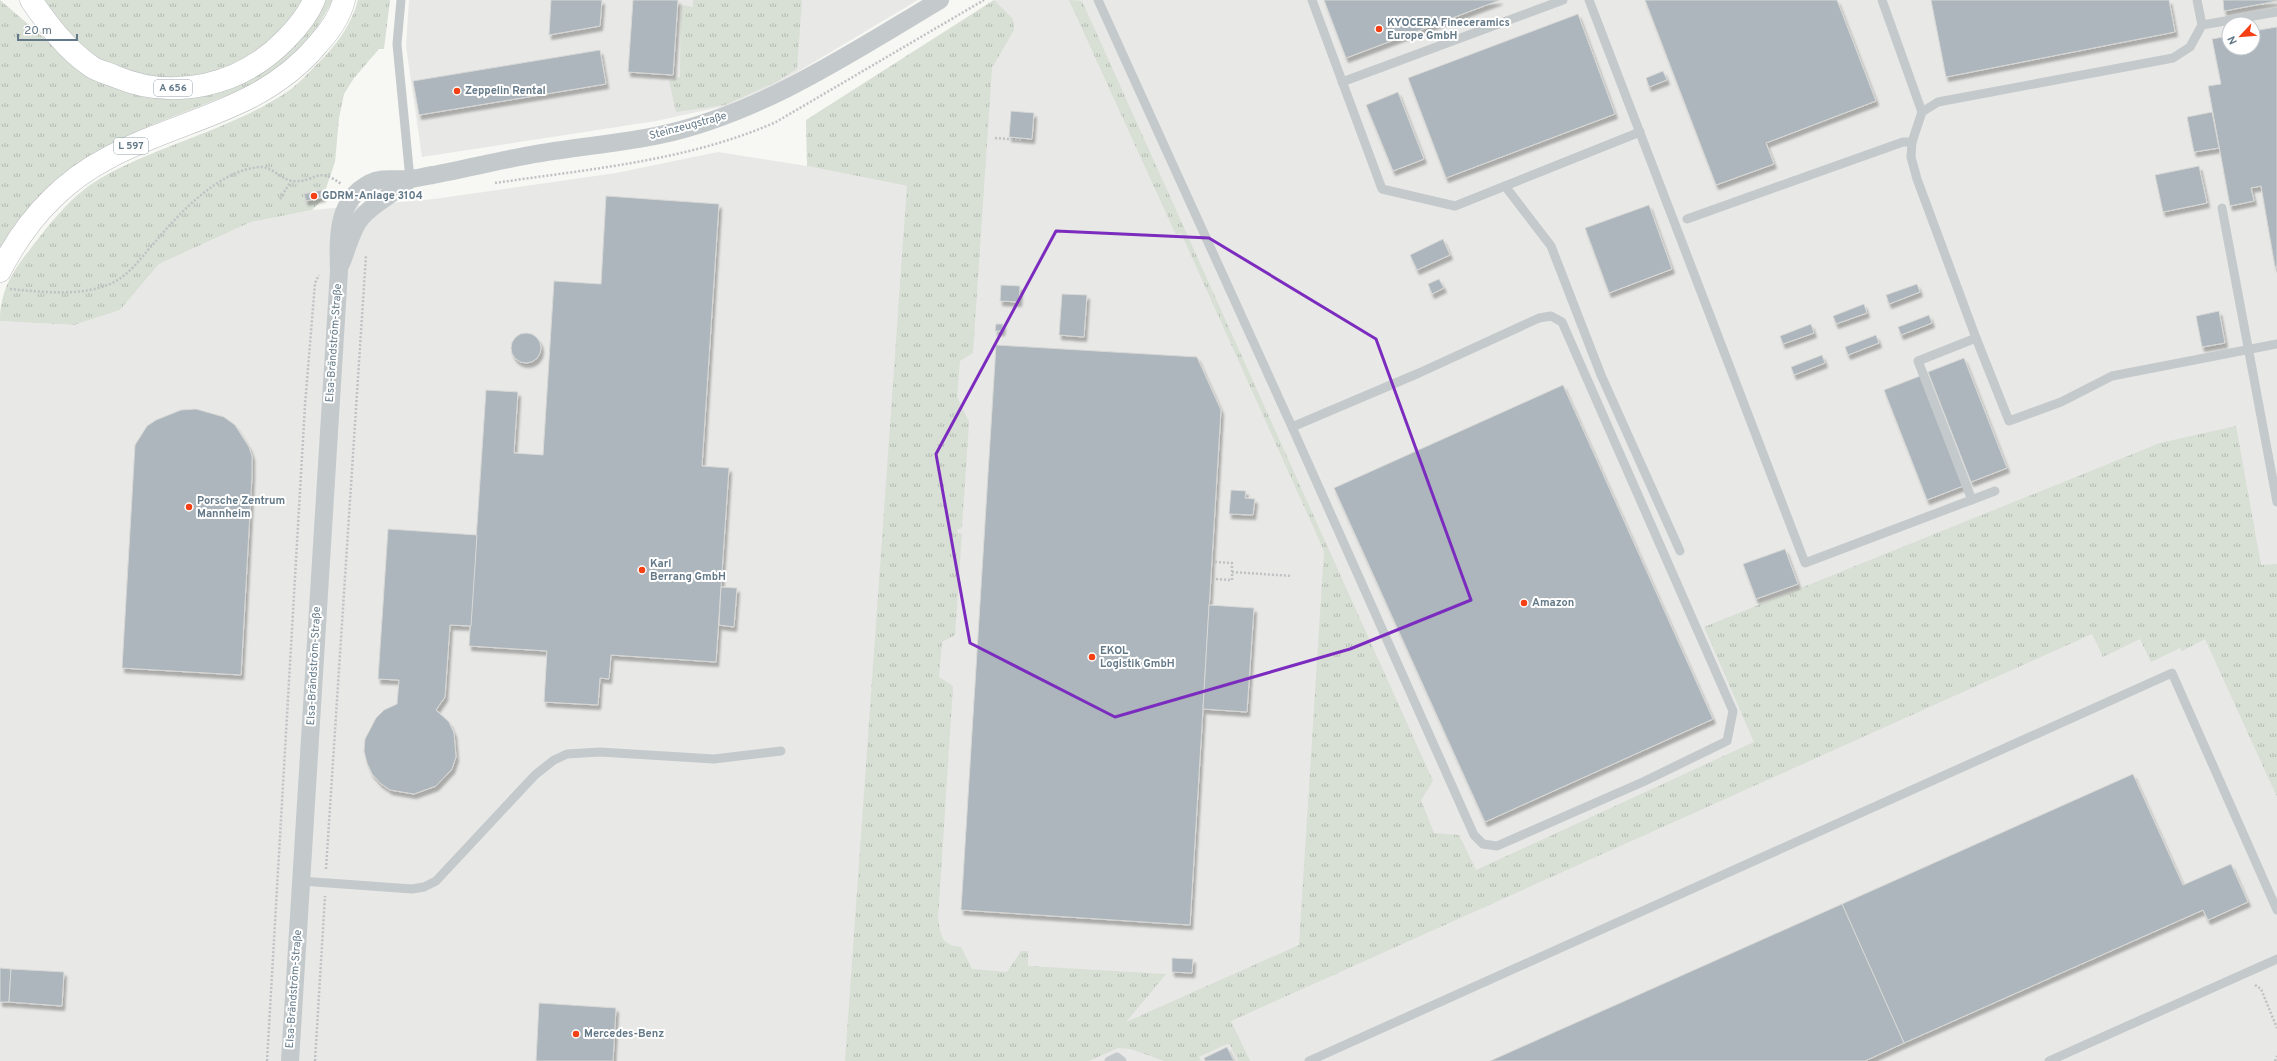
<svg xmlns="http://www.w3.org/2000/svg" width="2277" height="1061" font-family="Overpass,sans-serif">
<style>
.built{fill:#e8e8e6;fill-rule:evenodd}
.grass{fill:url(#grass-tufts)}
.building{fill:#acb6bc;stroke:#d8d8d6;filter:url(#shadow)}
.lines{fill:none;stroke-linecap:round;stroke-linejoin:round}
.highway-casing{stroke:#b8bcbf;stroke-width:23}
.path{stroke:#bfc2c4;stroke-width:2.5;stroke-dasharray:2 2;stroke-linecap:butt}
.lane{stroke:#c4c9cc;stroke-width:9}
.street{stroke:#c4c9cc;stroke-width:18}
.highway{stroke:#fff;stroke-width:22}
.marked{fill:none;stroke:#7b2cbf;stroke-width:3;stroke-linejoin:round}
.poi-dot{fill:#f53f15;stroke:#fff;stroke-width:1.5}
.labels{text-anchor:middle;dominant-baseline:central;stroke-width:4;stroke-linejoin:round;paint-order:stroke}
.shield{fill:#fff;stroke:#92a1ac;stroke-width:1}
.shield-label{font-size:10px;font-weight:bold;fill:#637988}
.poi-label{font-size:11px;font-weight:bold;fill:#637988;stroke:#fff;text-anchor:start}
.street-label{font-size:11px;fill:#637988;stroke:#fff}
</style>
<defs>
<pattern id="grass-tufts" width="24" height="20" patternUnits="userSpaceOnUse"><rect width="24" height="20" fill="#d8dfd4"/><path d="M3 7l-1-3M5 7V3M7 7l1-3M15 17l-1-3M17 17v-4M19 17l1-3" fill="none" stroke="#b3bab2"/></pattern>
<filter id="shadow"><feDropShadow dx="2.5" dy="4.5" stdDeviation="1" flood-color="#0004"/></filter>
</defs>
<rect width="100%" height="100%" fill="#f7f7f3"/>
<!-- built -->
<g class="built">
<polygon points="409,0 918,0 779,83 725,106 656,121 422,157 406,46"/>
<path d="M994,0H2277V1061H0V321L74,325L120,310L159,264L251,222L312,210L434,199L616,173L718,152L807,166L906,186L941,35ZM2229,24H2253V48H2229Z"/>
</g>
<!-- grass -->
<g class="grass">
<polygon points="0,0 50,43 114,86 256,76 293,48 316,19 326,0 333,0 314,33 279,69 246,88 149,126 89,156 50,186 0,249"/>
<polygon points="42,0 304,0 282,31 236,65 191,78 150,78 109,64 91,54 75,42"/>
<path d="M358,0H390L384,49H379L354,78L344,94L339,118L335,162L322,200L312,210L251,222L159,264L120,310L74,325L0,321C0,290 13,271 31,248C51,222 73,194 101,178C161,144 230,130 287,92C299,84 309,72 318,63C336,46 352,24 358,0Z"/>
<polygon points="693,0 802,0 797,69 776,82 725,105 676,112 669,81 680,77 681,5 693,7"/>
<path d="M994,0L1013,19L1014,30L992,68L973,353L960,361L957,396L969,422L962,528L957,530L958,533L962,534L955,635L942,642L939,677L953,686L938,919C941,936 941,945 961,947L972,969L1007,972L1021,951H1028V966L1166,974L1126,1022L1299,945L1324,551L1181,233L1176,235L1069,0L1082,1L1433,781L1421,800L1434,833L1459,835L1476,870L1754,742L1704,627L2160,443L2236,426L2261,565L2277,564V797L2205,639L2182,651L2180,648L2151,662L2140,639L2103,657L2092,634L1231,1021L1250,1061H1238L1229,1043L1199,1057L1201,1061H1164L1131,1049L1118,1048L1089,1061H845L907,186L807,166L806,120Z"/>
</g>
<!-- building -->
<g class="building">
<polygon points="551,0 602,0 600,26 549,35"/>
<polygon points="633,0 678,0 673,75 628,72"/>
<polygon points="1324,0 1500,0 1346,58"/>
<polygon points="1645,0 1837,0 1876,101 1766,143 1774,164 1716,185"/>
<polygon points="1931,0 2169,0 2175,32 1946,77"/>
<polygon points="2223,0 2277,0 2277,1 2224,11"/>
<polygon points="1578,14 1615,114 1446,178 1408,78"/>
<polygon points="2277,27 2277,267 2275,267 2261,186 2251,188 2254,201 2230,206 2208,86 2221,84 2212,39 2229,36 2229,48 2253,48 2253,31"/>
<polygon points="600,50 606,84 419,115 413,81"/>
<polygon points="1663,71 1667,80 1649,87 1646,78"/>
<polygon points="1398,92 1424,159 1393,171 1366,105"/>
<polygon points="1011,111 1034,113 1032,139 1009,137"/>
<polygon points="2212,112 2219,148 2194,152 2187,117"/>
<polygon points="2199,166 2207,203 2163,212 2155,175"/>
<polygon points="321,190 323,197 306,201 304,194"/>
<polygon points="606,196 719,204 702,466 729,468 716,662 611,655 609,679 600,678 598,705 544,702 547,651 469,646 486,390 518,392 514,453 543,455 554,281 601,284"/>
<polygon points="1649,205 1672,269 1609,293 1585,228"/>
<polygon points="1443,239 1450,255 1417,270 1410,255"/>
<polygon points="1439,279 1444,288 1432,294 1428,284"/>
<polygon points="1917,284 1920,292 1889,304 1886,295"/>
<polygon points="1001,285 1020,286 1019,302 1000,301"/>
<polygon points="1062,294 1087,295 1084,337 1059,335"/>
<polygon points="1864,304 1867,313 1836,324 1833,316"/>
<polygon points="2219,311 2225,343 2202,347 2196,316"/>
<polygon points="1929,315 1932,323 1901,335 1898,327"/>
<polygon points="996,324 1003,324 1002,331 995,331"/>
<polygon points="1811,324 1814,333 1783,344 1780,336"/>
<circle cx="526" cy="348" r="15"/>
<polygon points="1876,335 1879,343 1848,355 1845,347"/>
<polygon points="996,345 1197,357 1221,410 1190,925 961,910"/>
<polygon points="1822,355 1825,363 1794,375 1791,367"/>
<polygon points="1964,358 2007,468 1971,482 1928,372"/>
<polygon points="1920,376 1963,486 1927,500 1884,390"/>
<polygon points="1563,385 1713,719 1485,822 1334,488"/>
<polygon points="196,409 224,417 235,425 249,447 252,456 252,476 241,675 122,668 135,445 147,426 156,420 181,410"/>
<polygon points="1231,490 1246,491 1245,498 1255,499 1253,515 1229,514"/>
<polygon points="388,529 477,535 471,626 450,625 445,697 436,710 449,722 454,733 456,757 452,769 436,786 414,794 390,790 380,783 372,774 367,763 364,751 365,739 376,718 384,710 397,704 399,680 378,679"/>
<polygon points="1785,549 1798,584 1756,599 1743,564"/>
<polygon points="721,587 737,588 734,627 719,625"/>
<polygon points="1209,605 1254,608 1247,712 1203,709"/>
<polygon points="2133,774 2183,885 2231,864 2248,902 2208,920 2203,910 1904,1043 1842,904"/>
<polygon points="1842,904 1904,1043 1865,1061 1490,1061"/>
<polygon points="1172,958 1193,959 1192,973 1172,972"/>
<polygon points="0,968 11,969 9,1002 0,1002"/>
<polygon points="11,969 64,972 62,1006 9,1002"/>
<polygon points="539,1003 616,1008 613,1061 536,1061"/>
<polygon points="1227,1047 1234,1061 1205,1061 1204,1058"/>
</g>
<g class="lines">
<!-- highway casing -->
<g class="highway-casing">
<g id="highway">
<path d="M31,0C48,25 67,50 92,67C98,71 107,73 114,76C174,102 242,85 286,39C298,27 308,15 314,0"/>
<path d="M0,271C24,224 59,184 106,159C180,118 260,113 318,44C329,32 340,16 344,0"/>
</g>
</g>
<!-- path -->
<g class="path">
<polyline points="995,138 1022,140"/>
<path d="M495,183C589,169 688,161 776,122L984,0"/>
<polyline points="280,199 291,181"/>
<path d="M10,289C43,292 82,297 112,283C130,275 143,255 156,241C180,212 220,170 260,167C271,166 282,180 293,181C316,183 316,165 341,184"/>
<polyline points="1215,562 1232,563 1232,580 1215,579"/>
<polyline points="1232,572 1292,576"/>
<polyline points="326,869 366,255"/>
<polyline points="2255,985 2261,989 2277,1028"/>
<polyline points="267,1061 305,405 315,283 319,275"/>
<polyline points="315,1061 325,896"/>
<polyline points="2275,1061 2277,1056"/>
</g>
<!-- lane -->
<g class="lane">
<polyline points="401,0 397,44 410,179"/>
<polyline points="1098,0 1292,427 1419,373 1539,318 1551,316 1562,322 1733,711 1727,741 1645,781 1497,846 1483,844 1474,835 1292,427"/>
<polyline points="1312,0 1382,189 1455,206 1640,132"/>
<polyline points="1589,0 1805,563 1995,491"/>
<polyline points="1882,0 1922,112"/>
<polyline points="2202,25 2277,12"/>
<polyline points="1342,82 1563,0"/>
<polyline points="1912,142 1911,157 1917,179 1976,338 1918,361 1972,500"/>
<polyline points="1505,186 1551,246 1601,375 1680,551"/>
<polyline points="2222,208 2277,502"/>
<polyline points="1687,219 1903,142 1912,142 1922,112 1938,102 2173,58 2190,47 2202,25 2197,0"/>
<polyline points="1976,338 2009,421 2061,402 2112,376 2277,344"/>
<polyline points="301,881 412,889 424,887 436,881 535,775 554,760 567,754 600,752 714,759 781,751"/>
<polyline points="1109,1061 1117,1057 1122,1061"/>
<polyline points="1309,1061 2172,673 2277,910"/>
<polyline points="2049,1061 2277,959"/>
</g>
<!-- street -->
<g class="street">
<path d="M341,264C347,250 351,230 361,218C374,202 395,194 410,179"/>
<path d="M290,1061L339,271C338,239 336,200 370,183C382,177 395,180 408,179C416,179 425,176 433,175C465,169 497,161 530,155C573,147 617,144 660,135C762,113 851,53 940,0"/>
</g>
<!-- highway -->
<use href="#highway" class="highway"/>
</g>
<!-- marked area -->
<path class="marked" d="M1056,231L1209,238L1376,339L1471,600L1350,649L1115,717L970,643L936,454Z"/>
<!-- markers -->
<g class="poi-dot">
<circle cx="1379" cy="29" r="4"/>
<circle cx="457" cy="91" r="4"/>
<circle cx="314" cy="196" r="4"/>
<circle cx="189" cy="507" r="4"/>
<circle cx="642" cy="570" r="4"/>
<circle cx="1524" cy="603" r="4"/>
<circle cx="1092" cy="657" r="4"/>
<circle cx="576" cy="1034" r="4"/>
</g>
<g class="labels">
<!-- shield labels -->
<g class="shield">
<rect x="154" y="80" width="38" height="16" rx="3"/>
<rect x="114" y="138" width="34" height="16" rx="3"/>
</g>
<g class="shield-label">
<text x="173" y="88">A 656</text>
<text x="131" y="146">L 597</text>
</g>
<!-- poi labels -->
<g class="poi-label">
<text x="1387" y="23">KYOCERA Fineceramics<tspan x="1387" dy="13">Europe GmbH</tspan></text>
<text x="465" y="91">Zeppelin Rental</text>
<text x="322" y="196">GDRM-Anlage 3104</text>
<text x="197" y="501">Porsche Zentrum<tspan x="197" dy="13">Mannheim</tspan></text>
<text x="650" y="564">Karl<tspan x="650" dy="13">Berrang GmbH</tspan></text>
<text x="1532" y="603">Amazon</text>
<text x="1100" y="651">EKOL<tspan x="1100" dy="13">Logistik GmbH</tspan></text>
<text x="584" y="1034">Mercedes-Benz</text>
</g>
<!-- street labels -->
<g class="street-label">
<text transform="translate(688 126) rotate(-15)">Steinzeugstraße</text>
<text transform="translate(334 343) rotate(-86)">Elsa-Brändström-Straße</text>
<text transform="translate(314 666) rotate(-87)">Elsa-Brändström-Straße</text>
<text transform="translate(294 989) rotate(-86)">Elsa-Brändström-Straße</text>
</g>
</g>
<!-- north arrow -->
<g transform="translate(2241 36) rotate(244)"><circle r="19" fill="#ffffff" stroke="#c1c9cf"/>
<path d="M0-3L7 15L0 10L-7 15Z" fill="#f53f15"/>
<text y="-6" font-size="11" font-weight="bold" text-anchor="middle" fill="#637988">N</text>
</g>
<!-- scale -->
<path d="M18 34v6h59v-6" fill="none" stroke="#637988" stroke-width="2"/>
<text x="24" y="34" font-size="12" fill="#637988" stroke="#ffffff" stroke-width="3" paint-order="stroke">20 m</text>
</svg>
